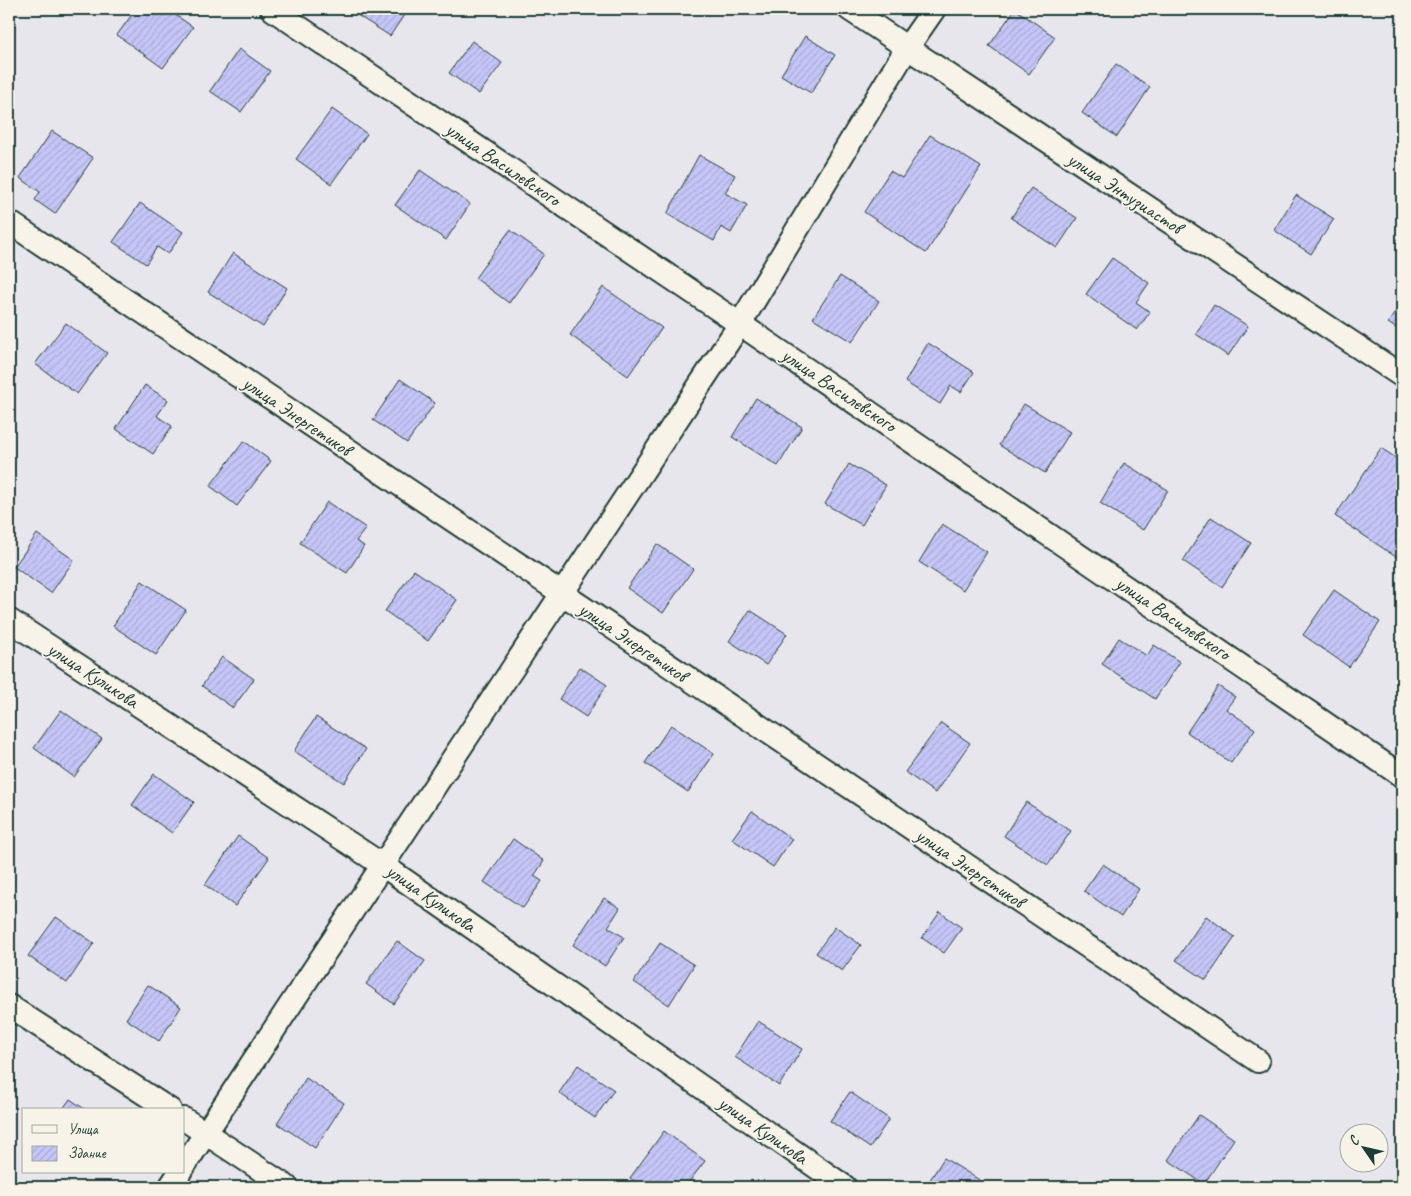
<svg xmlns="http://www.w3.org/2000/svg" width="1411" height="1196" font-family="Caveat,sans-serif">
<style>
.building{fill:url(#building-hatch);stroke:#1f3d34}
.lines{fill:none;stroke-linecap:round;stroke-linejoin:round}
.street-casing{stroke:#1f3d34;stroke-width:26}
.street{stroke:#f7f3e8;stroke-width:22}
.labels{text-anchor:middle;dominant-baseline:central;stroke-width:4;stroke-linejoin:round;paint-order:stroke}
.street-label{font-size:20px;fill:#1f3d34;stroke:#f7f3e8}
</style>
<defs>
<pattern id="building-hatch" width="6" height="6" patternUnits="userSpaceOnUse" patternTransform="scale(1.25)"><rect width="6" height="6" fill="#c5c6f8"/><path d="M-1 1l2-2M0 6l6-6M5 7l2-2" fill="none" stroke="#a9abd5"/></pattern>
</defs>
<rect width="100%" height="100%" fill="#e8e6ed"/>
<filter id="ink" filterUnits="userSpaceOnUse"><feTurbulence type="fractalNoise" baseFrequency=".02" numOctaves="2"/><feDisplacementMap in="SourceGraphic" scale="10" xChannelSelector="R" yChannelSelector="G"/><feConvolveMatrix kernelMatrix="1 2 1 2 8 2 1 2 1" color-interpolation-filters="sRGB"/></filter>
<g filter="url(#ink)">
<!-- building -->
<g class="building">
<polygon points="136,9 167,9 193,27 163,68 117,35"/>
<polygon points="361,9 408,9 390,36 357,15"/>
<polygon points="1015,9 1055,37 1029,74 989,46"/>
<polygon points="805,36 835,55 811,93 781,75"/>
<polygon points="472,41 502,63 479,94 449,73"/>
<polygon points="239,49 270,71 241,112 210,91"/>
<polygon points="1116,64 1150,87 1117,137 1082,113"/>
<polygon points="332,109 367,134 331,184 296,159"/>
<polygon points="52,131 93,158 55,214 35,200 40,192 20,178"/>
<polygon points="930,135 981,167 926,253 864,212 890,171 902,178"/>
<polygon points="699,155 735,175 725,193 747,205 731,233 721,227 714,241 667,214"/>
<polygon points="420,170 470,204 446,240 395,205"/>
<polygon points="1031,188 1077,218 1057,248 1011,218"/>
<polygon points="1296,195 1334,219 1311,254 1274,230"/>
<polygon points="140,203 183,232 168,254 157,247 146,264 113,242"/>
<polygon points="510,230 544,254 509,303 475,278"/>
<polygon points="233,253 287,288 263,327 208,292"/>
<polygon points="1112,258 1149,283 1136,302 1150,312 1137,330 1086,294"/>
<polygon points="840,276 879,301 852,342 813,318"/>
<polygon points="603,287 662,328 628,376 570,335"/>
<polygon points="1402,302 1402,332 1388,323"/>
<polygon points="1214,305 1248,326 1228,356 1196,334"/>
<polygon points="66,323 107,353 77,394 35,364"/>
<polygon points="928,343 974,372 961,392 951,386 940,404 905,382"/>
<polygon points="400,379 435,403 407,443 373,420"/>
<polygon points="145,385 168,400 157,416 172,426 153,454 116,429"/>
<polygon points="756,398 802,427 778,466 732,437"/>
<polygon points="1024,404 1070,432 1045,473 999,445"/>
<polygon points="244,441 271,461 237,506 210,486"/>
<polygon points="1381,448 1402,462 1402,561 1335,516"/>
<polygon points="1124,463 1168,490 1143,530 1100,503"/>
<polygon points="849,464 886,485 862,525 825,504"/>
<polygon points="327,502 366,528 356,541 364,546 347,573 300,543"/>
<polygon points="1211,517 1251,543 1222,587 1183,561"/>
<polygon points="942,524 987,552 963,590 919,562"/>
<polygon points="37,534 74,560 51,593 14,567"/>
<polygon points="657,544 693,569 663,613 627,588"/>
<polygon points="414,570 457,600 428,641 385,611"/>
<polygon points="142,581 186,610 156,655 113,626"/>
<polygon points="1334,590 1380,622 1349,667 1303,635"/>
<polygon points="750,610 787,634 766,665 729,641"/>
<polygon points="1119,638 1147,656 1154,645 1180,662 1155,699 1102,664"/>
<polygon points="222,657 254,679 233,708 202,686"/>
<polygon points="580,667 607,685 586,717 559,699"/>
<polygon points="1218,686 1235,697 1226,709 1255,729 1231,763 1187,732"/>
<polygon points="61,710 102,739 74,777 34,748"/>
<polygon points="316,717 366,749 344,783 294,751"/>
<polygon points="941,723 970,743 935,793 905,772"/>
<polygon points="671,725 714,754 688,792 645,763"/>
<polygon points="154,774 194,802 172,833 132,805"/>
<polygon points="1026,802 1071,831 1048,865 1004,836"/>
<polygon points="752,811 792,839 773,867 732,839"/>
<polygon points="238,836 269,858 235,906 205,885"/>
<polygon points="513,839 544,861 534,876 542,881 523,908 484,882"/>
<polygon points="1103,864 1139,889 1121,917 1084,891"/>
<polygon points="604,898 620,908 608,927 624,937 605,966 573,945"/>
<polygon points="940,912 962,928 944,953 922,938"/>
<polygon points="1206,916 1235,937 1206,980 1176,960"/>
<polygon points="56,917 94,943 67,983 28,956"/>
<polygon points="835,927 861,945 842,971 816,953"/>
<polygon points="397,941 425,961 394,1004 366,984"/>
<polygon points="660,943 694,965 669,1005 634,982"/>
<polygon points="148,985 181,1007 159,1041 126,1019"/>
<polygon points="758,1021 802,1049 779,1086 735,1057"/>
<polygon points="578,1065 614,1090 595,1118 559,1093"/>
<polygon points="306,1078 344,1103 315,1148 277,1123"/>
<polygon points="850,1092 889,1119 870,1148 830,1121"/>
<polygon points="70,1099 86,1110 62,1110"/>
<polygon points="1199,1115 1234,1139 1204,1184 1168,1160"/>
<polygon points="664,1131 705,1161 685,1187 643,1187 630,1178"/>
<polygon points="944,1158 989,1186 988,1187 935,1187 928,1183"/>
</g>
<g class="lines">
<!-- street casing -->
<g class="street-casing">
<g id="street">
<polyline points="272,9 740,324 1402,776"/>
<polyline points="849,9 1402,376"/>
<polyline points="9,222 1258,1061"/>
<polyline points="9,620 384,866 845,1187"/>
<polyline points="9,1006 170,1110"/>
<polyline points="184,1119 287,1187"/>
<polyline points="184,1166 740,324 907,48 934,9"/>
<polyline points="170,1187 180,1172"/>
</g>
</g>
<!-- street -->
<use href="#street" class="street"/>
</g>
</g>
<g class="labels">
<!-- street labels -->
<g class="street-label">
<text transform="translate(503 164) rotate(34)">улица Василевского</text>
<text transform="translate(1125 193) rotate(33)">улица Энтузиастов</text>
<text transform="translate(839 390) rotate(34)">улица Василевского</text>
<text transform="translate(297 416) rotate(34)">улица Энергетиков</text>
<text transform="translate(1173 618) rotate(34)">улица Василевского</text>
<text transform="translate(633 642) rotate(34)">улица Энергетиков</text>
<text transform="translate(93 675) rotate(33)">улица Куликова</text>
<text transform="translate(970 868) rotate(34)">улица Энергетиков</text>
<text transform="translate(431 898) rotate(35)">улица Куликова</text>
<text transform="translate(763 1130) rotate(35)">улица Куликова</text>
</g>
</g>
<!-- margin -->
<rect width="1411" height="1196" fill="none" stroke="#f7f3e8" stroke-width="30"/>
<rect x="15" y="15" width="1381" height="1166" fill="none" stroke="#1f3d34" stroke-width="2" filter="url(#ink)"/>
<!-- legend -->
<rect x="22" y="1108" width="162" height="65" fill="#f7f3e8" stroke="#a1aaa0"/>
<rect x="32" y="1125" width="25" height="8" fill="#f7f3e8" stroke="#a1aaa0"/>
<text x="68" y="1134" font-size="15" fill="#1f3d34">Улица</text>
<rect x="32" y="1146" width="25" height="15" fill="url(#building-hatch)" stroke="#a1aaa0"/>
<text x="68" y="1158" font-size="15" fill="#1f3d34">Здание</text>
<!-- north arrow -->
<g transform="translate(1364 1148) rotate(304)"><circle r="24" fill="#f7f3e8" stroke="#a1aaa0"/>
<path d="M0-4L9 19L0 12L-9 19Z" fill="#1f3d34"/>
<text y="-8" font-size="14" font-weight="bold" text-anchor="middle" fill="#1f3d34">С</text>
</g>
</svg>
